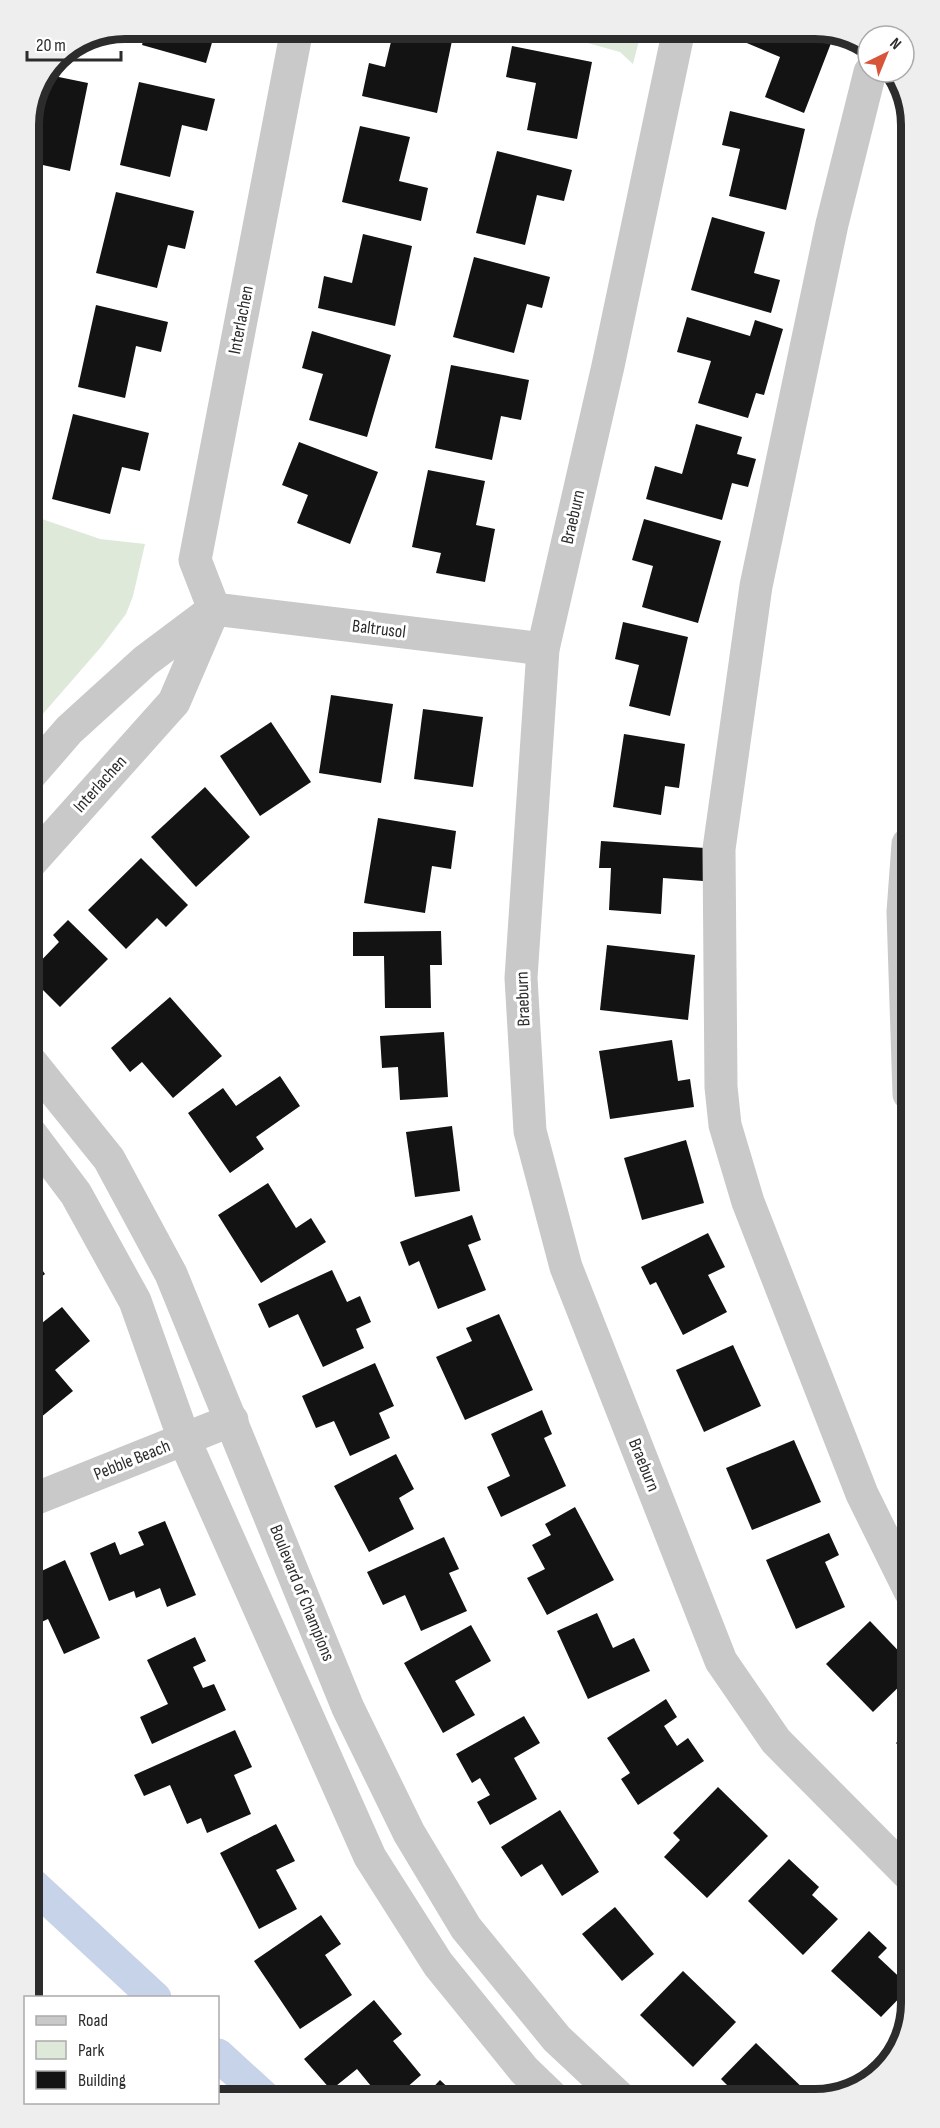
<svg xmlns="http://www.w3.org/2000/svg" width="940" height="2128" font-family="'Sofia Sans Condensed',sans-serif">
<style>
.green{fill:#dee9da}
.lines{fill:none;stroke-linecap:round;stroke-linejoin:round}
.canal{stroke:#c7d3e8;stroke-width:33}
.building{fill:#131313}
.minor{stroke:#c9c9c9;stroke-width:33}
.labels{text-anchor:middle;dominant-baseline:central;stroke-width:6;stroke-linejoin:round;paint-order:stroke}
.street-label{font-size:18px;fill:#2c2c2c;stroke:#fff}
.rim{fill:none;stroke:#2c2c2c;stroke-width:8}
</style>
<rect width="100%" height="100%" fill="#fff"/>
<!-- green -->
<g class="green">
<polygon points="537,29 642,29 633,64 620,52"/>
<polygon points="30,517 39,518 100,539 145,544 133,596 126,614 101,647 35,723 30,718"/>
</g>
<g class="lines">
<!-- canal -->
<g class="canal">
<polyline points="33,1885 155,1998"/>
<polyline points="218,2055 265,2098"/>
</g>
</g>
<!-- building -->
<g class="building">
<polygon points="146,29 216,29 206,63 142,45"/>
<polygon points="394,29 442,29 454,31 437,113 362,96 369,63 385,67"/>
<polygon points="747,29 810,29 833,38 804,113 765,97 780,57 742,41"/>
<polygon points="512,46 592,62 577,139 527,130 536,83 506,77"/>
<polygon points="49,75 88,83 70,171 29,162 29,121 37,122"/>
<polygon points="139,82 215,99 207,131 182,125 170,177 120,165"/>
<polygon points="730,111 805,129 786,210 729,196 740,149 722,145"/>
<polygon points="360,126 410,137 399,181 428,188 421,221 342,202"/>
<polygon points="497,151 572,170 564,201 537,195 525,245 476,233"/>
<polygon points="116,192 194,211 185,249 168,245 157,288 96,273"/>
<polygon points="712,217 765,232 754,273 780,280 771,313 691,290"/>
<polygon points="29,223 35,225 29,242"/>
<polygon points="363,234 412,246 395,326 318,308 324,276 352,283"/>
<polygon points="474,257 550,277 542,308 527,304 514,353 453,337"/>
<polygon points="96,305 168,322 161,352 136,346 125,398 78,387"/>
<polygon points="687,317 750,336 755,320 783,329 764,395 756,393 748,418 698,403 711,361 677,352"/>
<polygon points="312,331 391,355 367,437 309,420 323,374 302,368"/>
<polygon points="451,365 529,380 521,420 501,416 492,460 435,448"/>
<polygon points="73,414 149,433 140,471 122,467 110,514 52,499"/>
<polygon points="696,424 742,437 737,454 756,459 748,487 732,483 722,520 646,499 655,466 682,474"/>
<polygon points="299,442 378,472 350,544 297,523 308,495 282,485"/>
<polygon points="428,470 485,481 476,525 495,529 485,582 436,573 441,553 412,547"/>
<polygon points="644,519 721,541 698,623 642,607 653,566 632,560"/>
<polygon points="623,622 688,637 670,716 629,706 639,665 615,659"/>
<polygon points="331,695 393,704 381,783 319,773"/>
<polygon points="423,709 483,717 473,787 414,779"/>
<polygon points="271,722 311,782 260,816 220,756"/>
<polygon points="624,734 685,744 679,788 665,786 661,815 613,807"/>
<polygon points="205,787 250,837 196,887 151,837"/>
<polygon points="378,818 456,831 451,869 432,866 425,913 364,903"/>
<polygon points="601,841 705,848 703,881 663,878 661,914 609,910 611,868 599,868"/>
<polygon points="141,858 188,905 166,927 157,918 126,949 88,910"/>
<polygon points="68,920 108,959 60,1007 31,978 31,971 59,942 53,935"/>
<polygon points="441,931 442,965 430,965 431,1008 385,1008 384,956 353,956 353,932"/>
<polygon points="607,945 695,955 688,1020 600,1010"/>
<polygon points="170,997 222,1056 173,1098 142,1062 130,1072 111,1048"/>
<polygon points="444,1032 448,1097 400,1100 398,1067 382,1068 380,1036"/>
<polygon points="672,1040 678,1081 690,1079 694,1107 610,1119 599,1051"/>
<polygon points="280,1076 300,1106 256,1137 264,1149 230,1173 188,1113 223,1088 236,1106"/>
<polygon points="452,1126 460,1191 415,1197 406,1132"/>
<polygon points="686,1140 704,1203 642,1220 624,1158"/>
<polygon points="268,1183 296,1228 311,1218 326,1242 261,1283 218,1215"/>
<polygon points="472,1215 481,1240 468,1245 486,1290 438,1309 419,1261 409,1266 400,1242"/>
<polygon points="708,1233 725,1267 708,1275 727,1312 683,1335 656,1282 650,1285 641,1267"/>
<polygon points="32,1256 45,1274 32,1284"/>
<polygon points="332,1270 347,1302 360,1296 371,1322 356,1329 364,1348 323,1367 298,1314 269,1328 258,1304"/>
<polygon points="62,1307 90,1341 55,1370 73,1391 40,1418 32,1408 32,1331"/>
<polygon points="499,1314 533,1390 465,1420 436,1357 472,1341 466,1328"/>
<polygon points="733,1345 761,1406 704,1432 676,1370"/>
<polygon points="375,1363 394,1406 379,1413 390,1438 350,1456 334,1421 316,1428 302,1396"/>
<polygon points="542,1410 552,1434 544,1438 566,1486 501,1517 487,1487 510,1476 491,1434"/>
<polygon points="794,1440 821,1502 752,1530 726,1468"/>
<polygon points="396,1454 414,1489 399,1498 414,1529 369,1552 334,1486"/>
<polygon points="575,1507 614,1580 547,1615 527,1578 545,1569 532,1545 551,1535 545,1524"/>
<polygon points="165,1521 196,1595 167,1607 160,1588 136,1598 134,1591 109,1601 90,1553 115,1542 120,1555 144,1545 138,1532"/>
<polygon points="829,1533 839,1555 825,1562 845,1607 796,1629 766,1560"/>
<polygon points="444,1537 459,1569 449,1573 467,1611 421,1631 405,1595 383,1605 367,1572"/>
<polygon points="65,1560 100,1638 64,1654 48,1619 33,1626 33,1575"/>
<polygon points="597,1613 613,1648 634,1638 650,1671 588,1699 557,1631"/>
<polygon points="870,1621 911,1664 911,1675 873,1712 826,1664"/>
<polygon points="471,1625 491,1661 455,1681 475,1715 443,1733 404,1663"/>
<polygon points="195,1637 206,1661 193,1667 203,1688 214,1684 226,1710 152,1744 140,1717 168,1704 147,1660"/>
<polygon points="666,1699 677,1717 664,1726 677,1746 688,1738 704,1761 638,1805 621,1779 630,1773 607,1738"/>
<polygon points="524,1716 540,1743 514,1758 537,1799 490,1825 477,1802 490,1795 480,1778 472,1783 456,1754"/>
<polygon points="911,1729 911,1758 896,1743"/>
<polygon points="235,1730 252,1767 234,1775 251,1814 207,1833 201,1818 187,1824 170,1785 144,1796 134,1775"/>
<polygon points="718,1787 768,1836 707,1898 664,1857 680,1840 673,1833"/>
<polygon points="560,1810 599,1872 562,1896 542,1864 521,1877 501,1847"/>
<polygon points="276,1824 295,1861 276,1870 297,1909 259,1929 220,1853"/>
<polygon points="789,1859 819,1887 812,1895 838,1919 803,1955 748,1901"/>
<polygon points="615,1907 654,1954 622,1981 582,1934"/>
<polygon points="321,1915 341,1944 325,1955 352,1995 300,2029 254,1961"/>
<polygon points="869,1931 887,1948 878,1957 910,1987 881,2017 831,1971"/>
<polygon points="683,1971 736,2022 693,2067 640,2015"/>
<polygon points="374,2000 402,2034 393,2041 421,2075 396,2097 380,2097 357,2069 331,2090 304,2059"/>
<polygon points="756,2043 810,2095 737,2095 721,2079"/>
<polygon points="440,2080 458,2097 424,2097"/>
</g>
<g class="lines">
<!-- minor -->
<g class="minor">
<polyline points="679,29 608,366 543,649 521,978 530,1131 566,1267 721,1661 776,1741 911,1877"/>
<polyline points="870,72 832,224 756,586 719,849 721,1087 725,1125 748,1202 862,1494 910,1591"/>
<polyline points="214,609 543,649"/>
<polyline points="30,775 69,730 145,661 213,610"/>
<polyline points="908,844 903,912 909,1094"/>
<polyline points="31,862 174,702 214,609 195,560 297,29"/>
<polyline points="31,1062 109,1159 171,1274 348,1708 409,1833 466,1928 557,2039 618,2096"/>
<polyline points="31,1134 76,1194 135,1301 184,1439 370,1857 438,1964 524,2070 551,2096"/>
<polyline points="32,1500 232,1420"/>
</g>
</g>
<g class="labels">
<!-- street labels -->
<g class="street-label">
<text transform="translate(241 320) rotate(-79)">Interlachen</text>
<text transform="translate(573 517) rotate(-77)">Braeburn</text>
<text transform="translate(379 629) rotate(7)">Baltrusol</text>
<text transform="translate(100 784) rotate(-48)">Interlachen</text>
<text transform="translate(523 999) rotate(-92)">Braeburn</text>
<text transform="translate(132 1460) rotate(-22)">Pebble Beach</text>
<text transform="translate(644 1465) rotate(68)">Braeburn</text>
<text transform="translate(302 1593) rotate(68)">Boulevard of Champions</text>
</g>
</g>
<!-- crop -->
<path d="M0 0H940V2128H0ZM125 39H815A86 86 0 0 1 901 125V2003A86 86 0 0 1 815 2089H125A86 86 0 0 1 39 2003V125A86 86 0 0 1 125 39Z" fill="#eee" fill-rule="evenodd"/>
<path class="rim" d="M125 39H815A86 86 0 0 1 901 125V2003A86 86 0 0 1 815 2089H125A86 86 0 0 1 39 2003V125A86 86 0 0 1 125 39Z"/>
<!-- legend -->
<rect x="24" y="1996" width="195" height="108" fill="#ffffff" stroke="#ababab" stroke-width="1.5"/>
<rect x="36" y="2016" width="30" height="9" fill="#c9c9c9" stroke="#ababab" stroke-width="1.5"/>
<text x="78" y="2026" font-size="18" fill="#2c2c2c">Road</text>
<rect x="36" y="2041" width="30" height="18" fill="#dee9da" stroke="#ababab" stroke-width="1.5"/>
<text x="78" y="2056" font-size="18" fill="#2c2c2c">Park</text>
<rect x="36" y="2071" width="30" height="18" fill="#131313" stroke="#ababab" stroke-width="1.5"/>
<text x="78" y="2086" font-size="18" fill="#2c2c2c">Building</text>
<!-- north arrow -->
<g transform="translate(886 54) rotate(43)"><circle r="28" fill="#ffffff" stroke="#ababab" stroke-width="1.5"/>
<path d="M0-4.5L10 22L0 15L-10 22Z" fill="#d85539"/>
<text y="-9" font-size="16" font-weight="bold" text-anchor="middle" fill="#2c2c2c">N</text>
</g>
<!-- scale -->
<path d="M27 51v9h94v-9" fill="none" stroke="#2c2c2c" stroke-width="3"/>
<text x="36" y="51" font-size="18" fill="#2c2c2c" stroke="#ffffff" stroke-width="4.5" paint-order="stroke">20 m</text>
</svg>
